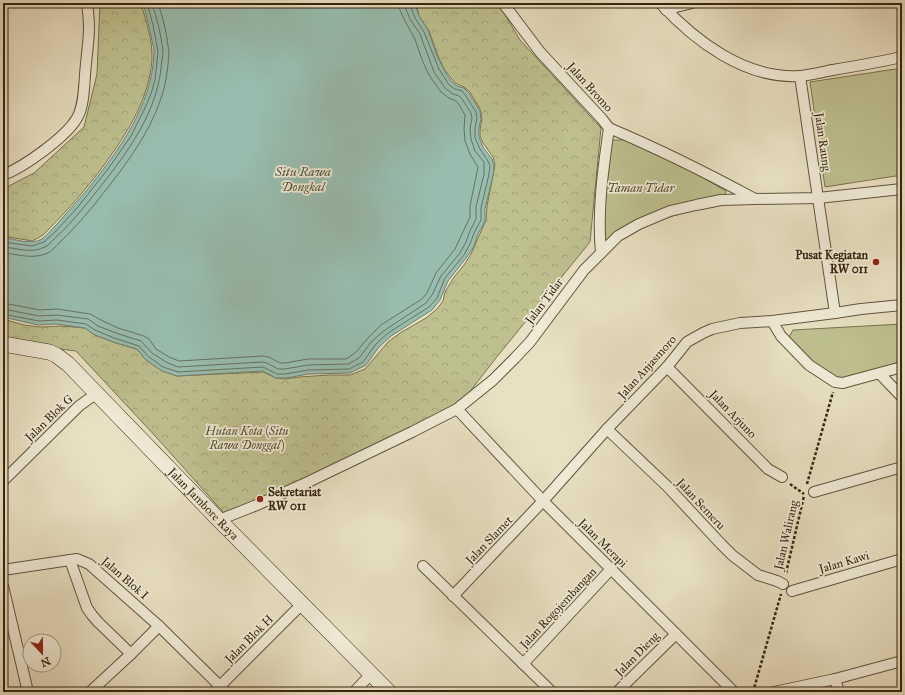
<svg xmlns="http://www.w3.org/2000/svg" width="905" height="695" font-family="'IM FELL Great Primer',serif">
<style>
.forest{fill:url(#forest-crowns);stroke:#7a724e}
.green{fill:#bec08e;stroke:#7a724e}
.water{fill:#98bdaf;stroke:#71806f}
.lines{fill:none;stroke-linecap:round;stroke-linejoin:round}
.shore{stroke:#67715f;stroke-width:1}
.street-casing{stroke:#62543c;stroke-width:12}
.secondary-casing{stroke:#36250f;stroke-width:16}
.path{stroke:#36250f;stroke-width:2.5;stroke-dasharray:3 2;stroke-linecap:butt}
.street{stroke:#f0ebd7;stroke-width:10}
.secondary{stroke:#f0ebd7;stroke-width:15}
.poi-dot{fill:#8f2418;stroke:#f0ebd7;stroke-width:1.5}
.labels{text-anchor:middle;dominant-baseline:central;stroke-width:3.5;stroke-linejoin:round;paint-order:stroke}
.street-label{font-size:12px;fill:#36250f;stroke:#f0ebd7}
.park-label{font-size:12px;font-style:italic;fill:#584c2f;stroke:#f0ebd7}
.poi-label{font-size:12px;font-weight:bold;fill:#36250f;stroke:#f0ebd7;text-anchor:end}
.water-label{font-size:13px;font-style:italic;fill:#53533f;stroke:#f0ebd7}
</style>
<defs>
<pattern id="forest-crowns" width="20" height="18" patternUnits="userSpaceOnUse"><rect width="20" height="18" fill="#bec08e"/><path d="M2 6a3 3 0 1 1 6 0M12 15a3 3 0 1 1 6 0" fill="none" stroke="#a4a579"/></pattern>
</defs>
<rect width="100%" height="100%" fill="#e8e0c2"/>
<filter id="stains"><feTurbulence type="fractalNoise" baseFrequency=".005" numOctaves="4"/><feColorMatrix values="0 0 0 0 .2 0 0 0 0 .09 0 0 0 0 .02 0 0 0 .5 -.17"/></filter>
<radialGradient id="worn" r=".72"><stop offset=".6" stop-color="#630" stop-opacity="0"/><stop offset="1" stop-color="#630" stop-opacity=".3"/></radialGradient>
<!-- forest -->
<g class="forest">
<path d="M100,3H141C146,22 153,40 152,60C149,95 133,123 114,151C93,182 69,209 43,235L38,238L32,241L3,236V189L34,173L84,127L97,74Z"/>
<polygon points="413,3 498,3 520,40 601,128 590,242 496,358 457,408 291,494 224,513 157,438 76,351 3,342 3,319 24,325 40,327 61,326 85,328 93,334 113,342 137,349 146,360 162,371 177,376 263,372 276,378 285,379 299,377 329,375 350,375 365,369 388,342 400,333 426,318 437,309 443,301 445,292 454,277 464,265 471,254 486,220 487,206 495,165 493,157 483,143 480,136 480,130 482,119 480,109 470,92 464,87 455,83 444,69 438,56 429,31 419,16 417,7"/>
</g>
<!-- green -->
<g class="green">
<polygon points="902,68 902,175 825,187 810,82"/>
<polygon points="611,140 625,140 693,172 726,191 723,201 626,230 609,241 604,238 603,193"/>
<polygon points="902,324 902,368 835,386 785,344 793,330"/>
</g>
<!-- water -->
<path class="water" d="M143,3H412L416,7L419,16L428,30L437,56L447,75L452,82L457,86L464,88L469,93L480,111L481,119L479,128V137L483,147L492,159L494,166L493,175L485,209V221L478,234L474,246L467,257L448,281L440,300L432,310L391,336L379,347L366,365L350,373L309,374L286,378H276L263,371L177,376L162,371L146,360L137,349L113,342L93,334L85,328L56,324L38,325L3,317V238C15,238 30,246 42,239C47,235 52,229 57,224C67,213 77,201 87,190C119,150 152,106 154,53C154,49 153,45 152,41C150,28 146,16 143,3Z"/>
<g class="lines">
<!-- shore -->
<g class="shore">
<polyline points="3,242 32,246 44,242 56,231 77,208 108,169 131,136 144,110 151,94 155,80 158,52 153,25 147,3"/>
<path d="M3,247C17,248 31,254 45,247C48,246 51,242 54,239C67,228 78,214 89,201C120,162 155,120 161,69C161,63 163,57 163,51C161,34 157,19 152,3"/>
<path d="M3,253C19,254 31,260 48,253C52,251 56,246 59,243C72,231 83,218 94,205C120,172 148,138 161,98C166,85 168,67 169,53C169,48 167,43 167,38C165,26 162,15 158,3"/>
<polyline points="3,303 40,310 57,309 90,314 101,320 118,328 144,336 149,339 156,349 169,357 179,361 263,356 269,357 280,363 285,363 308,359 346,359 355,353 369,337 381,325 414,304 422,299 427,293 436,273 455,249 470,217 470,206 478,167 470,154 465,141 464,129 465,115 458,103 456,101 449,98 441,92 429,75 423,62 414,37 406,23 400,10 398,3"/>
<polyline points="3,309 39,316 57,315 88,319 98,326 116,333 141,341 152,353 166,362 178,367 262,362 267,363 278,369 285,369 308,365 348,364 359,358 372,341 385,330 426,303 432,295 441,276 460,253 466,242 470,231 476,219 476,207 484,174 484,162 475,151 471,139 470,129 472,118 471,113 462,99 459,96 453,94 445,88 434,72 420,34 410,19 405,7 404,3"/>
<polyline points="3,314 39,321 57,320 86,324 95,330 114,338 139,346 149,357 163,367 178,372 263,367 277,374 285,374 308,370 349,369 363,362 376,344 388,333 429,307 437,298 445,278 464,255 470,244 474,233 481,220 481,208 489,174 490,166 488,161 480,149 475,138 475,128 477,118 476,112 466,96 462,91 455,89 449,85 439,69 424,32 415,18 410,6 409,3"/>
</g>
<!-- street casing -->
<g class="street-casing">
<g id="street">
<path d="M503,3L540,52L602,119L609,128C603,170 597,211 601,253"/>
<path d="M660,3C695,41 745,79 799,76C810,75 822,72 833,70C856,66 879,62 902,57"/>
<polyline points="666,10 676,7 692,3"/>
<polyline points="800,76 835,313"/>
<path d="M609,128C659,149 707,173 755,199"/>
<path d="M3,175C24,167 66,137 77,118C85,105 84,79 86,64C87,52 89,39 89,27C89,19 88,11 87,3"/>
<polyline points="772,321 781,336 809,365 835,382 843,383 850,381 902,367"/>
<polyline points="667,367 768,469 782,477"/>
<polyline points="880,374 902,397"/>
<polyline points="457,409 543,501 734,692"/>
<polyline points="607,429 667,486 721,544 732,555 758,575 777,581 783,584"/>
<polyline points="3,481 79,406 97,393"/>
<polyline points="814,492 902,467"/>
<polyline points="219,520 257,505 308,482 412,432 457,409 493,380 515,358 530,342 584,270 618,236 639,224 670,211 696,205 721,200 755,199 818,198 902,189"/>
<polyline points="70,560 87,608 92,615 98,622 131,654"/>
<polyline points="423,566 552,692"/>
<polyline points="3,570 70,560 77,559 89,564 159,626 226,692"/>
<polyline points="3,586 28,692"/>
<polyline points="792,591 902,559"/>
<polyline points="453,596 543,501 607,429 667,367 687,342 694,338 703,333 712,329 740,323 772,321 835,313 861,309 902,305"/>
<polyline points="523,664 611,569"/>
<polyline points="835,679 839,692"/>
<polyline points="90,692 131,654 159,626"/>
<polyline points="214,692 302,604"/>
<polyline points="354,692 371,674"/>
<polyline points="617,692 676,634"/>
<polyline points="774,692 835,679 902,661"/>
</g>
</g>
<!-- secondary casing -->
<g class="secondary-casing">
<g id="secondary">
<path id="s1" d="M3,344L49,352L56,355L68,364L219,520L389,692"/>
</g>
</g>
<!-- path -->
<g class="path">
<polyline points="790,484 804,494"/>
<polyline points="807,484 833,392"/>
<polyline points="786,573 804,496"/>
<polyline points="753,692 781,594"/>
</g>
<!-- street -->
<use href="#street" class="street"/>
<!-- secondary -->
<use href="#secondary" class="secondary"/>
</g>
<!-- markers -->
<g class="poi-dot">
<circle cx="876" cy="262" r="4"/>
<circle cx="260" cy="499" r="4"/>
</g>
<g class="labels">
<!-- street labels -->
<g class="street-label">
<text transform="translate(590 87) rotate(48)">Jalan Bromo</text>
<text transform="translate(823 142) rotate(82)">Jalan Raung</text>
<text transform="translate(544 301) rotate(-53)">Jalan Tidar</text>
<text transform="translate(647 367) rotate(-48)">Jalan Anjasmoro</text>
<text transform="translate(733 414) rotate(46)">Jalan Arjuno</text>
<text transform="translate(49 418) rotate(-44)">Jalan Blok G</text>
<text stroke="none"><textPath href="#s1" startOffset="264">Jalan Jambore Raya</textPath></text>
<text transform="translate(701 504) rotate(47)">Jalan Semeru</text>
<text transform="translate(786 535) rotate(-77)">Jalan Walirang</text>
<text transform="translate(489 540) rotate(-46)">Jalan Slamet</text>
<text transform="translate(603 543) rotate(45)">Jalan Merapi</text>
<text transform="translate(844 562) rotate(-16)">Jalan Kawi</text>
<text transform="translate(125 578) rotate(41)">Jalan Blok I</text>
<text transform="translate(558 608) rotate(-47)">Jalan Rogojembangan</text>
<text transform="translate(249 639) rotate(-45)">Jalan Blok H</text>
<text transform="translate(637 654) rotate(-45)">Jalan Dieng</text>
</g>
<!-- park labels -->
<g class="park-label">
<text x="641" y="188">Taman Tidar</text>
<text x="247" y="431">Hutan Kota (Situ<tspan x="247" dy="14">Rawa Donggal)</tspan></text>
</g>
<!-- poi labels -->
<g class="poi-label">
<text x="868" y="255">Pusat Kegiatan<tspan x="868" dy="14">RW 011</tspan></text>
<text x="268" y="492" text-anchor="start">Sekretariat<tspan x="268" dy="14">RW 011</tspan></text>
</g>
<!-- water labels -->
<g class="water-label">
<text x="303" y="172">Situ Rawa<tspan x="303" dy="15">Dongkal</tspan></text>
</g>
</g>
<!-- margin -->
<rect width="905" height="695" fill="none" stroke="#e8e0c2" stroke-width="16"/>
<rect x="4" y="4" width="897" height="687" fill="none" stroke="#36250f" stroke-width="2"/>
<rect x="8" y="8" width="889" height="679" fill="none" stroke="#36250f"/>
<!-- north arrow -->
<g transform="translate(42 653) rotate(158)"><circle r="19" fill="#f0ebd7" stroke="#a69c87"/>
<path d="M0-3L7 15L0 10L-7 15Z" fill="#8f2418"/>
<text y="-6" font-size="11" font-weight="bold" text-anchor="middle" fill="#36250f">N</text>
</g>
<rect width="100%" height="100%" filter="url(#stains)"/>
<rect width="100%" height="100%" fill="url(#worn)"/>
</svg>
